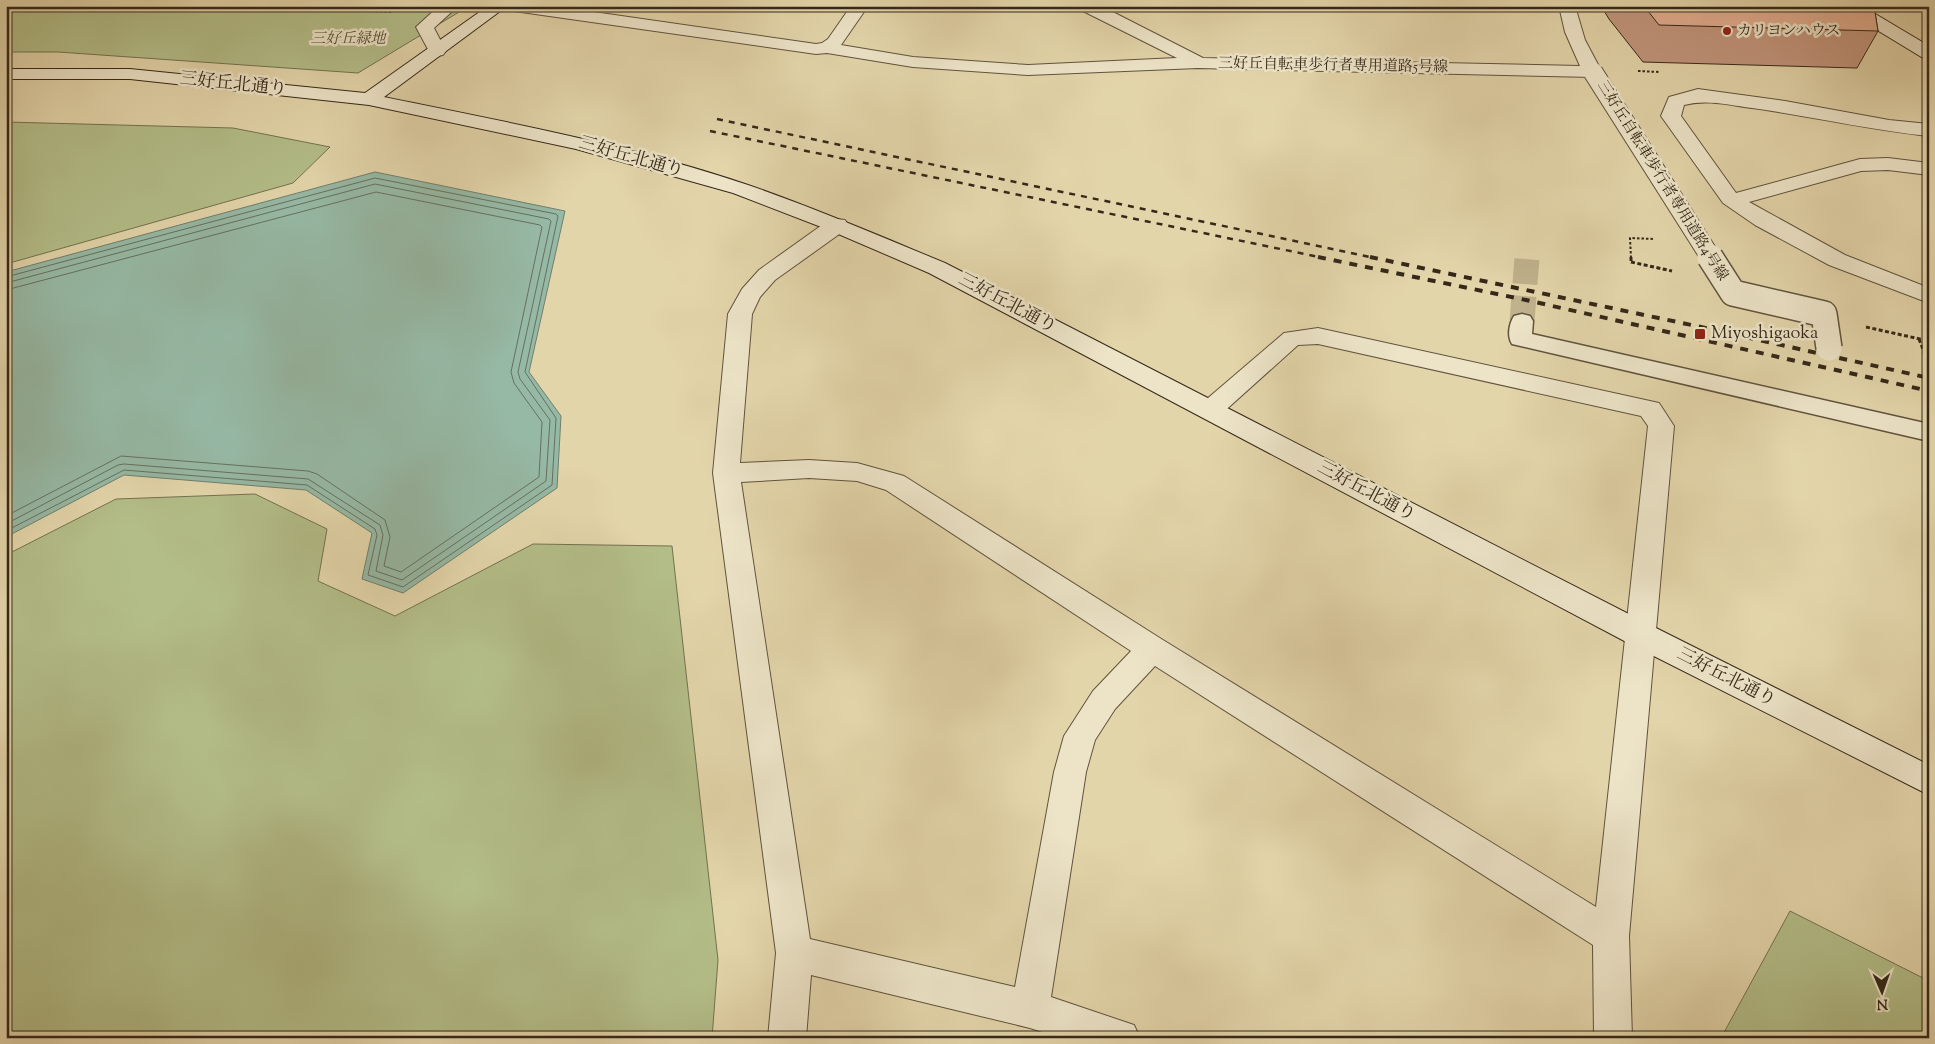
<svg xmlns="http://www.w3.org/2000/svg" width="1935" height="1044" font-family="'Sorts Mill Goudy','Noto Serif JP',serif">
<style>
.green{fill:#b3bd88;stroke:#747250}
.water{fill:#96b9a5;stroke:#6f7f6d}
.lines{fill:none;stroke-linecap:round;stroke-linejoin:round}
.shore{stroke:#66705f;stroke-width:1}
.street-tunnel{stroke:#c0b28d;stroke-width:25;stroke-dasharray:25 12;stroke-linecap:butt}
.lane-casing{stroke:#60533d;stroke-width:3}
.street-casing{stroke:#60533d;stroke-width:2}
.secondary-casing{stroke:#352819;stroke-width:2}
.path-far1{stroke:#352819;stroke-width:2;stroke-dasharray:2.5 2;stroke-linecap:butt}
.path{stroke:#352819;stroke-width:3;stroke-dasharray:4 2.5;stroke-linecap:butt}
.lane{fill:#ede4c8;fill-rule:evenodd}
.street{fill:#ede4c8;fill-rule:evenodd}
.secondary{fill:#ede4c8;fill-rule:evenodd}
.rail-far1{stroke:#352819;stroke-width:2.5;stroke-dasharray:6 6;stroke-linecap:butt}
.rail{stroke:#352819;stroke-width:4;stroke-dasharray:8 8;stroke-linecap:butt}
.street-bridge-far1-casing{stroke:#60533d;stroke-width:21;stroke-linecap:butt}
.street-bridge-casing{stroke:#60533d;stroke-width:28;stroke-linecap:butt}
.path-bridge{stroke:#352819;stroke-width:3;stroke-dasharray:4 2.5;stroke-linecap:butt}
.street-bridge-far1{stroke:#ede4c8;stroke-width:19}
.street-bridge{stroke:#ede4c8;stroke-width:25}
.wall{fill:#c3967d;stroke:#352819}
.building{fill:#e3ae91;stroke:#352819}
.poi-dot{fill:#8f2418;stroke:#ede4c8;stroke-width:2}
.labels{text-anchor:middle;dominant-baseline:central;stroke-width:5;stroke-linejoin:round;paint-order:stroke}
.far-poi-label{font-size:15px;fill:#352819;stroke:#ede4c8;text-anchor:start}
.far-park-label{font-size:15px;font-style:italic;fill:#544d35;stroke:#ede4c8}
.far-street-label{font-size:15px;fill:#352819;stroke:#ede4c8}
.street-label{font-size:18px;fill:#352819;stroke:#ede4c8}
.poi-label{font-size:18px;fill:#352819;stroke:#ede4c8;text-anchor:start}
</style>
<rect width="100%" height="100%" fill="#e3d5aa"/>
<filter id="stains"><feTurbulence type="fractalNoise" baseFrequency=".004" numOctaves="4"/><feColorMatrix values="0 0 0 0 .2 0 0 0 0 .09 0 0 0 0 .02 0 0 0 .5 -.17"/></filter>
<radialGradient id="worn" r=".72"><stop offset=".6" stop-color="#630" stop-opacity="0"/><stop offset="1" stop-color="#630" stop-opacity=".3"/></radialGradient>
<!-- green -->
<g class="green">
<polygon points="6,6 469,6 358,73 58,52 6,52"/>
<polygon points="6,122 233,128 330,147 293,183 6,264"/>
<polygon points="255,494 327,529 318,581 395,616 533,544 672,546 718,960 712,1038 6,1038 6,555 116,499"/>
<polygon points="1790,911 1929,981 1929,1038 1721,1038"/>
</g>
<!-- water -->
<polygon class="water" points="375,172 565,211 529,372 561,416 557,488 403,593 362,579 372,533 306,490 124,475 6,537 6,272"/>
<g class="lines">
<!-- shore -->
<g class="shore">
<polyline points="6,277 375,178 556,214 558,216 525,372 556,418 552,485 403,587 368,575 377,535 375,529 307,485 124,470 6,531"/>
<polyline points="6,283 375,184 549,219 551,221 518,372 520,379 550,420 546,481 402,580 376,571 383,535 380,525 308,479 124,464 118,465 6,524"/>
<polyline points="6,290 376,192 540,225 542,227 511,372 514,383 542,422 539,477 401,572 384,566 390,537 385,520 317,474 308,471 121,456 6,516"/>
</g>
<!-- street-tunnel -->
<polyline class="street-tunnel" points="1522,321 1527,258"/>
<!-- lane casing -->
<g class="lane-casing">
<path id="lane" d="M1522,314L1530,316L1533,321L1532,334L1929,424V441L1512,344C1507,336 1509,324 1514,316Z"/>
</g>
<!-- street casing -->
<g class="street-casing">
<g id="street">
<polygon points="439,6 458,6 434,28 446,51 443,55 437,56 431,55 416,27"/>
<polygon points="506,6 552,6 816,44 822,43 828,39 851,6 868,6 841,45 913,57 1028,65 1177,58 1081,10 1079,6 1101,6 1203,58 1580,66 1565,32 1559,6 1575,6 1585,40 1602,72 1599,76 1593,77 1198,68 1028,75 913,67 827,53 816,54 514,11 508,10"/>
<path d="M1698,89L1785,101L1889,120L1929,124V136C1869,130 1811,116 1752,108C1729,105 1706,99 1684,105L1681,116L1736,193L1860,159L1888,158L1929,163V175L1888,170L1861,171L1749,202L1845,255L1929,288V303L1829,265L1755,225L1723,203L1661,116L1669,97Z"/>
<path d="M837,219L845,220L848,225L845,230L775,280L760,297L752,314L740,463L809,460L857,463L904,476L1163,640L1596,907L1648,426L1641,416L1318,344L1298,345L1219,416L1210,419L1201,416L1197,410L1201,404L1284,333L1318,328L1659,403L1674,426L1629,936L1632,1038H1594L1593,945L1155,666L1115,709L1095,740L1086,772L1051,997L1134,1025L1140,1038H1061L1030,1028L811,975L806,1038H768L776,953L713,473L728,314L742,289L759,270L829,220ZM809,478L857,481L886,490L1131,651L1093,691L1064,736L1054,772L1015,987L810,939L741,482Z"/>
</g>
</g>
<!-- secondary casing -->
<g class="secondary-casing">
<g id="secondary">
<path d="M488,6H507L384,97C506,122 630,145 748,185C815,208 880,236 945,263L1652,626L1929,765V795L1630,644L929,273L829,230L733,193L576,149L369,105L130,79H6V69H130L365,93Z"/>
<polygon points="1842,6 1862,6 1929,46 1929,59 1923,58 1844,10"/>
</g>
</g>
<!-- path-far1 -->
<g class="path-far1">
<polyline points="349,6 364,11 393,12"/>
<polyline points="1638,71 1659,72"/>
<polyline points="1631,258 1630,238 1654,239"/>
</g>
<!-- path -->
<g class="path">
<polyline points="1631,257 1631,262"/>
<polyline points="1866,327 1929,341"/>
<polyline points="1919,339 1929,365"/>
</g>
<!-- lane -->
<use href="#lane" class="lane"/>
<!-- street -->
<use href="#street" class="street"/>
<!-- secondary -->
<use href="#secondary" class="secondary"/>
<!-- rail-far1 -->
<g class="rail-far1">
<polyline points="717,119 1375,258"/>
<polyline points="710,131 1324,258"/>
</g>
<!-- rail -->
<g class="rail">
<polyline points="1318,257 1526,300 1929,391"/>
<polyline points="1370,257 1701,327 1929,378"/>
</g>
<!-- street-bridge-far1 casing -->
<g class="street-bridge-far1-casing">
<polyline id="street-bridge-far1" points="1593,72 1711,258"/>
</g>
<!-- street-bridge casing -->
<g class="street-bridge-casing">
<polyline id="street-bridge" points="1710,257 1733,293 1824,314 1829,348"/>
</g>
<!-- path-bridge -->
<polyline class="path-bridge" points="1631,262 1672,271"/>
<!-- street-bridge-far1 -->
<use href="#street-bridge-far1" class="street-bridge-far1"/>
<!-- street-bridge -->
<use href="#street-bridge" class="street-bridge"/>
</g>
<!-- wall -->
<polygon class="wall" points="1601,6 1874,6 1878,31 1857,68 1643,62 1609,19"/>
<!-- building -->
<polygon class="building" points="1644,6 1874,6 1878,31 1659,25"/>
<!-- markers -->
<g class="poi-dot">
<circle cx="1727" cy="31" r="5"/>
<rect x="1694" y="328" width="12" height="12" rx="2.5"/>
</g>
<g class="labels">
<!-- far-poi labels -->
<g class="far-poi-label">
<text x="1737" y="31">カリヨンハウス</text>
</g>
<!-- far-park labels -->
<g class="far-park-label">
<text x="348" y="39">三好丘緑地</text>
</g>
<!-- far-street labels -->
<g class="far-street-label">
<text transform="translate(1333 66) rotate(1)">三好丘自転車歩行者専用道路5号線</text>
<text transform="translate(1662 181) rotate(58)">三好丘自転車歩行者専用道路4号線</text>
</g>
<!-- street labels -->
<g class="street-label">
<text transform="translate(233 85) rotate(6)">三好丘北通り</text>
<text transform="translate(631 158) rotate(16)">三好丘北通り</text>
<text transform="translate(1007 304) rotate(28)">三好丘北通り</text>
<text transform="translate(1366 492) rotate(28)">三好丘北通り</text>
<text transform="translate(1726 678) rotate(27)">三好丘北通り</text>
</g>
<!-- poi labels -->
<g class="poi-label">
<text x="1711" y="334">Miyoshigaoka</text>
</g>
</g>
<!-- margin -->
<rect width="1935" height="1044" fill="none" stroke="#e3d5aa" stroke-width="25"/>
<rect x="8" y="8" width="1920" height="1029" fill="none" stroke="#352819" stroke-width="2.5"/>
<rect x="12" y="12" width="1910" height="1019" fill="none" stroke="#352819"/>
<!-- north arrow -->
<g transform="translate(1882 992) rotate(178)" stroke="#ede4c8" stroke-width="4" paint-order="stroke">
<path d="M0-4L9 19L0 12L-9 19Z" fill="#352819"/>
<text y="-8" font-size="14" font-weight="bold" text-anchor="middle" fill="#352819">N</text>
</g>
<rect width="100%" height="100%" filter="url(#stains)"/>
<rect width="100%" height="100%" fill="url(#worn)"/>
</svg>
